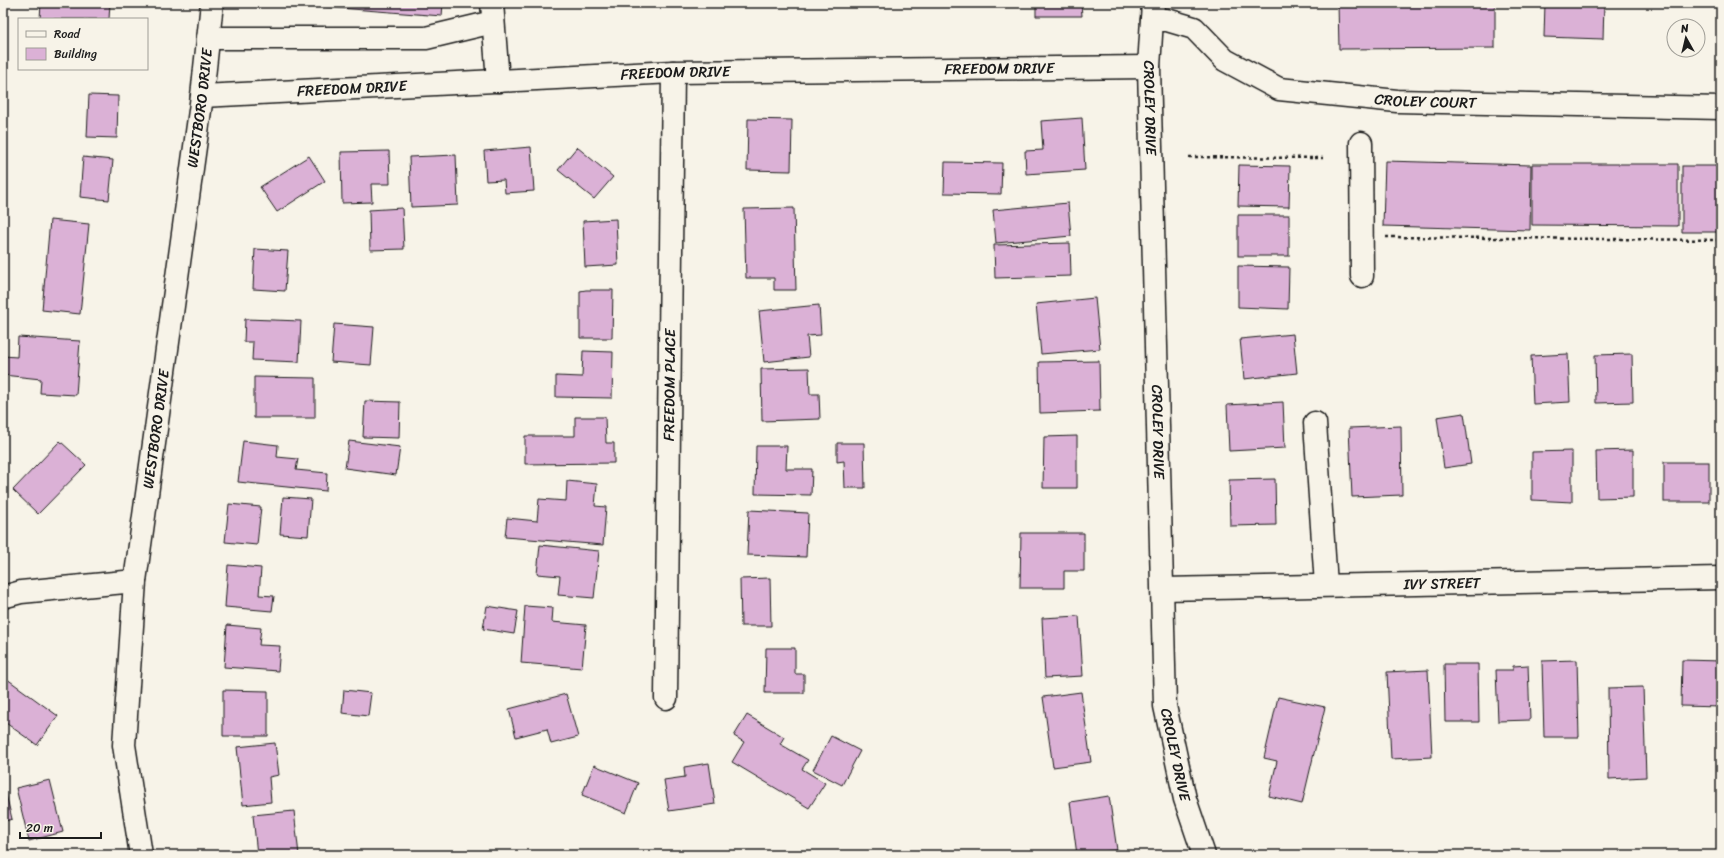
<svg xmlns="http://www.w3.org/2000/svg" width="1724" height="858" font-family="Sriracha,sans-serif">
<style>
.building{fill:#dbb1d6;stroke:#1c1c1c}
.lines{fill:none;stroke-linecap:round;stroke-linejoin:round}
.minor-casing{stroke:#1c1c1c;stroke-width:25}
.path{stroke:#1c1c1c;stroke-width:2.5;stroke-dasharray:3 3;stroke-linecap:butt}
.minor{stroke:#f7f3e8;stroke-width:22}
.labels{text-anchor:middle;dominant-baseline:central;stroke-width:3;stroke-linejoin:round;paint-order:stroke}
.street-label{font-size:15px;fill:#1c1c1c;stroke:#f7f3e8}
</style>
<rect width="100%" height="100%" fill="#f7f3e8"/>
<filter id="ink" filterUnits="userSpaceOnUse"><feTurbulence type="fractalNoise" baseFrequency=".025" numOctaves="2"/><feDisplacementMap in="SourceGraphic" scale="8" xChannelSelector="R" yChannelSelector="G"/><feConvolveMatrix kernelMatrix="1 2 1 2 8 2 1 2 1" color-interpolation-filters="sRGB"/></filter>
<g filter="url(#ink)">
<!-- building -->
<g class="building">
<polygon points="41,3 110,3 109,19 40,19"/>
<polygon points="326,3 443,3 442,16 326,7"/>
<polygon points="1036,3 1081,3 1082,16 1036,16"/>
<polygon points="1338,3 1495,3 1495,48 1339,49"/>
<polygon points="1545,3 1604,3 1603,39 1544,37"/>
<polygon points="89,95 118,96 117,138 87,137"/>
<polygon points="1082,118 1085,170 1026,174 1025,151 1043,150 1041,121"/>
<polygon points="748,119 792,120 791,171 747,170"/>
<polygon points="531,147 534,191 505,193 504,180 486,181 484,151"/>
<polygon points="577,147 613,177 594,199 558,170"/>
<polygon points="389,151 390,184 371,184 372,202 342,203 341,152"/>
<polygon points="456,155 458,205 411,207 409,157"/>
<polygon points="309,156 325,181 277,212 260,187"/>
<polygon points="83,157 113,160 109,200 80,197"/>
<polygon points="1385,161 1531,165 1530,230 1383,226"/>
<polygon points="945,162 1002,163 1001,194 944,193"/>
<polygon points="1532,164 1678,164 1678,226 1532,225"/>
<polygon points="1239,165 1290,166 1289,207 1238,206"/>
<rect x="1682" y="166" width="39" height="66"/>
<polygon points="1068,203 1071,236 996,243 993,210"/>
<polygon points="402,208 404,249 370,250 369,210"/>
<polygon points="794,208 796,290 774,290 774,278 746,278 744,209"/>
<rect x="1238" y="215" width="51" height="41"/>
<polygon points="616,219 618,265 585,267 583,221"/>
<polygon points="50,220 89,224 80,314 42,310"/>
<polygon points="1070,243 1071,276 995,278 994,245"/>
<polygon points="255,249 288,251 285,291 253,289"/>
<polygon points="1238,266 1289,267 1288,309 1238,307"/>
<polygon points="586,290 613,290 612,338 580,338 580,291"/>
<polygon points="1095,298 1100,349 1041,354 1036,304"/>
<polygon points="819,305 821,335 807,336 809,357 764,362 759,311"/>
<polygon points="245,319 301,321 299,362 252,360 253,342 244,342"/>
<polygon points="334,324 374,327 371,365 331,362"/>
<polygon points="1293,334 1297,373 1244,379 1240,339"/>
<polygon points="18,337 80,341 76,395 40,393 41,379 3,375 3,356 17,357"/>
<polygon points="583,351 613,352 612,398 556,397 556,376 582,377"/>
<polygon points="1568,354 1570,402 1533,404 1531,356"/>
<polygon points="1632,354 1633,402 1596,403 1595,355"/>
<polygon points="1099,361 1100,411 1040,413 1039,362"/>
<polygon points="1721,363 1721,399 1718,364"/>
<polygon points="809,368 810,394 819,394 820,419 762,421 761,369"/>
<polygon points="254,377 315,378 315,418 254,418"/>
<polygon points="365,401 400,402 399,438 363,437"/>
<polygon points="1283,402 1285,448 1229,451 1227,405"/>
<polygon points="1464,413 1471,464 1444,468 1437,417"/>
<polygon points="575,417 605,417 606,443 614,443 614,463 525,464 525,436 575,436"/>
<polygon points="1401,426 1402,495 1352,497 1349,428"/>
<polygon points="1077,436 1077,488 1043,488 1044,437"/>
<polygon points="60,441 86,465 38,514 13,490"/>
<polygon points="243,441 278,445 277,457 298,459 296,470 327,473 326,491 238,482"/>
<polygon points="349,441 400,447 396,475 345,468"/>
<polygon points="837,443 864,443 865,488 845,488 844,461 837,462"/>
<polygon points="756,446 787,446 786,469 812,469 811,495 755,494"/>
<polygon points="1633,450 1633,497 1597,498 1596,451"/>
<polygon points="1572,451 1572,502 1532,500 1532,452"/>
<rect x="1664" y="462" width="45" height="40"/>
<polygon points="1275,479 1276,525 1230,526 1229,480"/>
<polygon points="567,481 597,484 595,506 606,507 603,545 505,537 507,518 537,521 539,499 566,501"/>
<polygon points="283,497 311,499 308,536 280,534"/>
<polygon points="229,504 261,507 257,545 225,542"/>
<polygon points="749,510 808,513 806,557 747,555"/>
<polygon points="1021,533 1084,533 1084,571 1064,571 1064,588 1020,588"/>
<polygon points="540,545 599,551 594,598 558,595 560,576 537,574"/>
<polygon points="228,565 261,568 259,595 274,596 272,611 225,607"/>
<polygon points="770,578 771,626 741,626 740,579"/>
<polygon points="487,606 518,611 514,634 483,629"/>
<polygon points="525,606 553,608 552,622 586,625 582,668 521,663"/>
<polygon points="1079,616 1083,676 1045,678 1042,618"/>
<polygon points="227,625 261,628 259,645 280,646 278,671 224,667"/>
<polygon points="766,648 795,648 795,674 804,674 804,693 765,693"/>
<polygon points="1577,660 1579,737 1544,737 1542,661"/>
<polygon points="1682,660 1721,661 1721,707 1681,706"/>
<polygon points="1444,664 1478,664 1479,722 1445,722"/>
<polygon points="1528,665 1530,720 1498,721 1496,670 1513,670 1513,666"/>
<polygon points="1428,670 1432,757 1391,759 1387,672"/>
<polygon points="3,676 58,716 37,745 3,721"/>
<polygon points="1643,687 1646,777 1609,779 1608,688"/>
<polygon points="223,690 268,691 268,736 223,736"/>
<polygon points="344,690 371,693 368,716 342,713"/>
<polygon points="1081,692 1091,762 1053,767 1043,697"/>
<polygon points="566,694 578,737 551,744 547,729 516,737 509,709"/>
<polygon points="1278,697 1325,707 1302,804 1269,796 1277,761 1264,758"/>
<polygon points="747,715 784,737 780,744 808,760 802,769 825,783 809,808 732,762 744,742 734,736"/>
<polygon points="831,736 860,751 842,785 813,770"/>
<polygon points="275,743 279,775 269,777 271,802 243,805 237,747"/>
<polygon points="709,763 715,804 669,811 664,780 685,777 684,767"/>
<polygon points="594,765 638,783 626,813 582,795"/>
<polygon points="50,780 63,832 29,841 16,788"/>
<polygon points="4,786 12,819 3,822 3,787"/>
<polygon points="1109,796 1117,850 1077,855 1070,802"/>
<polygon points="294,811 299,855 257,855 253,815"/>
</g>
<g class="lines">
<!-- minor casing -->
<g class="minor-casing">
<g id="minor">
<polyline points="492,3 498,81"/>
<path id="s1" d="M1153,3L1149,67L1165,706L1185,799L1204,855"/>
<path id="s2" d="M1152,20H1167L1194,28L1225,60L1279,89L1397,101L1721,108"/>
<polyline points="208,38 426,38 493,22"/>
<path id="s3" d="M202,96L673,72L1149,67"/>
<polyline points="1361,143 1362,276"/>
<polyline points="1315,423 1326,585"/>
<path id="s4" d="M1163,589L1721,578"/>
<polyline points="3,597 21,592 135,581"/>
<path id="s5" d="M666,698L673,72"/>
<path id="s6" d="M141,855L124,745L135,581L202,96L212,3"/>
</g>
</g>
<!-- path -->
<g class="path">
<polyline points="1189,157 1323,158"/>
<polyline points="1386,237 1721,240"/>
</g>
<!-- minor -->
<use href="#minor" class="minor"/>
</g>
</g>
<g class="labels">
<!-- street labels -->
<g class="street-label">
<text stroke="none"><textPath href="#s3" startOffset="798">FREEDOM DRIVE</textPath></text>
<text stroke="none"><textPath href="#s3" startOffset="474">FREEDOM DRIVE</textPath></text>
<text stroke="none"><textPath href="#s3" startOffset="150">FREEDOM DRIVE</textPath></text>
<text stroke="none"><textPath href="#s2" startOffset="296">CROLEY COURT</textPath></text>
<text stroke="none"><textPath href="#s6" startOffset="753">WESTBORO DRIVE</textPath></text>
<text stroke="none"><textPath href="#s1" startOffset="105">CROLEY DRIVE</textPath></text>
<text stroke="none"><textPath href="#s5" startOffset="313">FREEDOM PLACE</textPath></text>
<text stroke="none"><textPath href="#s6" startOffset="429">WESTBORO DRIVE</textPath></text>
<text stroke="none"><textPath href="#s1" startOffset="429">CROLEY DRIVE</textPath></text>
<text stroke="none"><textPath href="#s4" startOffset="279">IVY STREET</textPath></text>
<text stroke="none"><textPath href="#s1" startOffset="753">CROLEY DRIVE</textPath></text>
</g>
</g>
<!-- margin -->
<rect width="1724" height="858" fill="none" stroke="#f7f3e8" stroke-width="16"/>
<rect x="8" y="8" width="1708" height="842" fill="none" stroke="#1c1c1c" stroke-width="1.5" filter="url(#ink)"/>
<!-- legend -->
<rect x="18" y="18" width="130" height="52" fill="#f7f3e8" stroke="#9f9d96"/>
<rect x="26" y="31" width="20" height="6" fill="#f7f3e8" stroke="#9f9d96"/>
<text x="54" y="38" font-size="12" fill="#1c1c1c">Road</text>
<rect x="26" y="48" width="20" height="12" fill="#dbb1d6" stroke="#9f9d96"/>
<text x="54" y="58" font-size="12" fill="#1c1c1c">Building</text>
<!-- north arrow -->
<g transform="translate(1686 38) rotate(352)"><circle r="19" fill="#f7f3e8" stroke="#9f9d96"/>
<path d="M0-3L7 15L0 10L-7 15Z" fill="#1c1c1c"/>
<text y="-6" font-size="11" font-weight="bold" text-anchor="middle" fill="#1c1c1c">N</text>
</g>
<!-- scale -->
<path d="M20 832v6h81v-6" fill="none" stroke="#1c1c1c" stroke-width="2"/>
<text x="26" y="832" font-size="12" fill="#1c1c1c" stroke="#f7f3e8" stroke-width="3" paint-order="stroke">20 m</text>
</svg>
